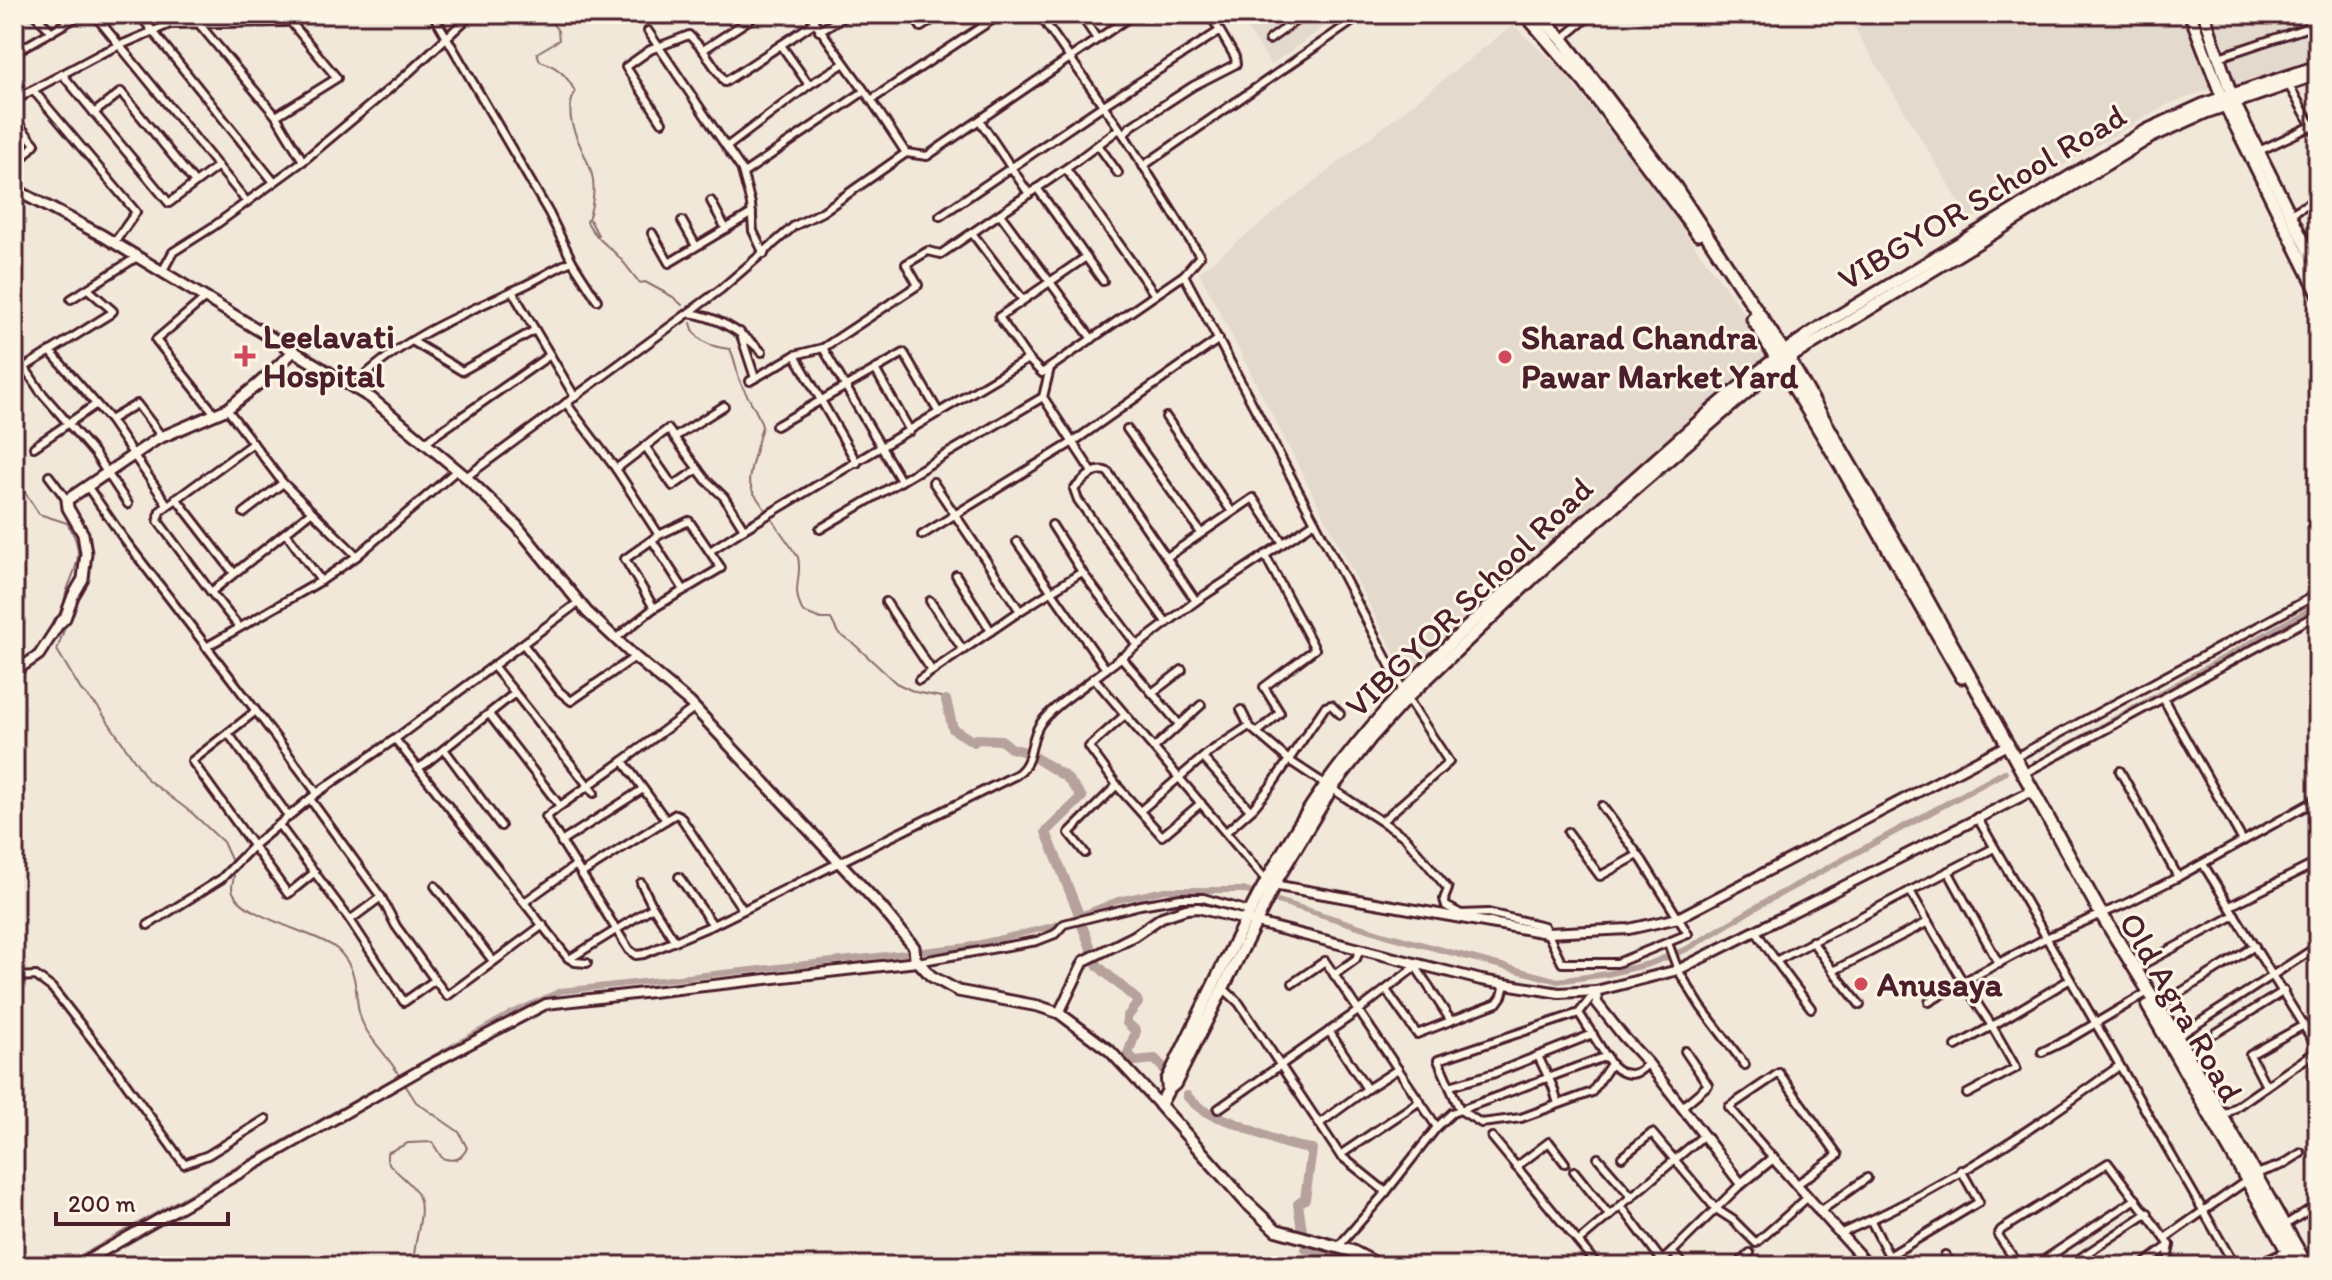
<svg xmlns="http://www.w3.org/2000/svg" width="2332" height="1280" font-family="Itim,sans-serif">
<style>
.built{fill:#e4d9cd}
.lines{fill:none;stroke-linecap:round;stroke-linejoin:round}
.stream{stroke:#8b6d6f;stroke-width:2}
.canal{stroke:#b6a19c;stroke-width:6}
.river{stroke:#b6a19c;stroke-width:10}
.minor-casing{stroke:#4a1f2b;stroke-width:12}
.tertiary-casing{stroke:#4a1f2b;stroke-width:14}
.secondary-casing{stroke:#4a1f2b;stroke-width:15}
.primary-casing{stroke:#4a1f2b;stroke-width:16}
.trunk-casing{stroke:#4a1f2b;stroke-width:17}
.minor{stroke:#fcf5e5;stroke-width:6}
.tertiary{stroke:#fcf5e5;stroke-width:8}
.secondary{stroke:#fcf5e5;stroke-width:9}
.primary{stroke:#fcf5e5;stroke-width:10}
.trunk{stroke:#fcf5e5;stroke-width:11}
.poi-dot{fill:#d1495b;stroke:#fcf5e5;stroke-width:3}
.labels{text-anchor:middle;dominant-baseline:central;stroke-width:6;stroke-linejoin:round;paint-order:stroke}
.street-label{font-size:34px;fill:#4a1f2b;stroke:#fcf5e5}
.poi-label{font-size:34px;font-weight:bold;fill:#4a1f2b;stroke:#fcf5e5;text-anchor:start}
</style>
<rect width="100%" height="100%" fill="#f1e8da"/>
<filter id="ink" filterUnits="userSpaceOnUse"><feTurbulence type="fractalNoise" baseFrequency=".0125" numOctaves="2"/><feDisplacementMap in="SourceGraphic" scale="16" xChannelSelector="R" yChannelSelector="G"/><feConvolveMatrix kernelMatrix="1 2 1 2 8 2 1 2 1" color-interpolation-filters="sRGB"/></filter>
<g filter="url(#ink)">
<!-- built -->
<g class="built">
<polygon points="1238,14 1342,14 1271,65"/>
<polygon points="1846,14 2184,14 2210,89 2164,106 1970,220"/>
<polygon points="2211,14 2318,14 2318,58 2236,85"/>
<polygon points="1513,25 1561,69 1632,160 1768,346 1769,360 1409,682 1199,272"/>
</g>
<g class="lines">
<!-- stream -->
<g class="stream">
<path d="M546,14L558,31L559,40L537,53L540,61C557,66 568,76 575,92C561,120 582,144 591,171C596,186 593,207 587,222C595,237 602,241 614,252C624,261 631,273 640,283L645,282L673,297L682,305"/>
<polyline points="590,220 598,235"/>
<path d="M691,323C695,342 712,347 730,349C735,359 736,368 739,379C745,395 757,408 762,426L751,468L749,481L753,492L798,557C803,580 790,586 803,612L821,619H831L838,633L854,644L896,683L915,692L941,697L946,700"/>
<path d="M14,475L39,514L67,523C94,563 63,576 63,613"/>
<polyline points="64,623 64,630 57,650 81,690 98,707 148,780 192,813 223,842 233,864"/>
<path d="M234,870C235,876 232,883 232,888C236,917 318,932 337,949C365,976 350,1001 365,1028C376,1046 391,1060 401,1078"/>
<path d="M404,1083L416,1102L459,1132L467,1148C461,1160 454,1162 442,1158L432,1142L408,1143L387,1153V1161C395,1172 407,1179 415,1190C430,1210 411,1242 414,1266"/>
</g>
<!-- canal -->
<g class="canal">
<polyline points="2035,764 2318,605"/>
<polyline points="66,1266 510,1014 561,991 968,946 1053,926 1118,900 1165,890 1243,890 1386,935 1558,981 1607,974 1649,964 1687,949 1765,902 2005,772"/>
</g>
<!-- river -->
<g class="river">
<polyline points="946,700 953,729 974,742 976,739 1001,740 1011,748 1026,752 1066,777 1082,797 1046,832 1078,912"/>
<polyline points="1081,923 1098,966 1137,1000 1138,1003 1127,1017 1127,1023 1136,1031 1128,1054 1135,1061 1155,1059 1169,1074"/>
<path d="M1187,1096C1203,1114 1214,1115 1235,1123C1263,1135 1281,1145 1312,1149L1305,1199L1298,1204L1302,1230"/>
<polyline points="1306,1249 1351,1266"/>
</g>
<!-- minor casing -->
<g class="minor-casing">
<g id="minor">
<polyline points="34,14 52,32"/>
<polyline points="94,14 247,202"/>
<polyline points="139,14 274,182"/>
<polyline points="433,14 549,213 572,261"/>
<polyline points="809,14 871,100 1001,14"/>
<polyline points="913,14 921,27 941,14"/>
<polyline points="1039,14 1124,135 1200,256 1184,275 1315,522 1196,601 1094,678"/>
<polyline points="1080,14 1097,39"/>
<polyline points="2029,18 2042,14"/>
<polyline points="200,25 276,116 303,161"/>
<polyline points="648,31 744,173 863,92"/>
<polyline points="819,31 849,14"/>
<polyline points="1562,39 1592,14"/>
<polyline points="1269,40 1305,14"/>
<polyline points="781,45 809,85"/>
<polyline points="703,50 758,14"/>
<polyline points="14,53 82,14"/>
<polyline points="2219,57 2318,24"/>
<polyline points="62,74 169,203 218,166"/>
<polyline points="14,81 23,96"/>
<polyline points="2288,84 2318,136"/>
<polyline points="33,90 136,212 114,243"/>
<polyline points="14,100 102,53 170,24 285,22 315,14"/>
<polyline points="871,100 906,153"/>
<polyline points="94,113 121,92 195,183"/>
<polyline points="276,116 337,78 290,21"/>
<polyline points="14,119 35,144 14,167"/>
<polyline points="980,121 1029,194"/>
<polyline points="662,122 626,67 650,50 689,35 703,50 725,82 814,23"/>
<polyline points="1124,135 1130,127 1193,86 1236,64 1235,57 1210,14"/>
<polyline points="1098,145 1118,173"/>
<polyline points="728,146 809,85 843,64"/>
<polyline points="2259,151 2318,123"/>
<polyline points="1143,166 1363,14"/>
<polyline points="1066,169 1155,295"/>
<polyline points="742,171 751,204 753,231 764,254"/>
<polyline points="1037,188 1103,281"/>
<polyline points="711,201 726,229"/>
<polyline points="1000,214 1092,339"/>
<polyline points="2290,214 2318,198"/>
<polyline points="940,216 1102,106 1218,32"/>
<polyline points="682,221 696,246"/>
<polyline points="652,233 669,263 752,213"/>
<polyline points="972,233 1023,300"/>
<polyline points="162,272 173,252 214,226 303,161 406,75 472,14"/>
<polyline points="512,291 575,397"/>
<polyline points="71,299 137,257"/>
<polyline points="204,299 156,340 215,414"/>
<path d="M689,313C718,317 741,331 762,352"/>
<polyline points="740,332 755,378"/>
<polyline points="412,341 462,371 535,330"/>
<polyline points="50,351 110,420 167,504"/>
<polyline points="795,355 823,348"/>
<polyline points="1028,359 999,317 1086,257"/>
<polyline points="25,368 40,391 94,453 128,504"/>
<polyline points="1050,368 1043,397 1092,472"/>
<polyline points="875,369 910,431"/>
<polyline points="14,374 110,314 113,311 89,290"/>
<polyline points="750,381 795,355 857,463"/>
<path d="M353,387C398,340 458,316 517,289C536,281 553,269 572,261L597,300"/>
<polyline points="566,403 616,469 659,535 625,559 654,608 615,639"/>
<polyline points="227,409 283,483 357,556"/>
<polyline points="1166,417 1232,512"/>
<polyline points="110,420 137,404 162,437"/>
<polyline points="776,426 904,353 939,413"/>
<polyline points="1127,429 1201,533"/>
<polyline points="675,437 724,406"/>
<polyline points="253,443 160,511 158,521 211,592 311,512"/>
<polyline points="424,443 550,355"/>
<polyline points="645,446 673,486 698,469"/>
<polyline points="34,447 95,405"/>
<polyline points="616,469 668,429 706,480 724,497 744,529 710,551"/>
<polyline points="49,476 67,500"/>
<polyline points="466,477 721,289 794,226 822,212 906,153 927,156 1134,14"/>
<polyline points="901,481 823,348 918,285 906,264 928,251 941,254 1071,165 1119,129"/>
<polyline points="933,482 1020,611 1082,572"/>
<polyline points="87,486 124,539 256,711 192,761 288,894 315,872"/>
<polyline points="176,498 234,573"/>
<polyline points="244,513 283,483"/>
<polyline points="1315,522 1407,698 1449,762 1382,821"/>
<polyline points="1052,525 1082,572 1136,644"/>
<polyline points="744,529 1028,359 1042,373 1184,275"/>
<polyline points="820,529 1043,397"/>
<polyline points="286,533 321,581"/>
<polyline points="922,535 1073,442 1219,339"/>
<polyline points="652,540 684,590"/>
<polyline points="1017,542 1106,669"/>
<polyline points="1167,557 1253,498 1283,543"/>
<polyline points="956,575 991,631"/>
<polyline points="211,592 239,627"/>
<polyline points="930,601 963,650"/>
<polyline points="886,602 932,671"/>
<polyline points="654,608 721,568 689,521 659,535"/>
<path d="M1166,622L1078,500L1074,489C1084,480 1094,466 1108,472L1196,601"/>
<polyline points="523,644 559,691 571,701 635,657"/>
<polyline points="206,647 321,581 357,556 457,470"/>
<polyline points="1121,657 1179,724"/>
<polyline points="919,680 1020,611"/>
<polyline points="515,693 594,793"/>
<polyline points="1152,693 1182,670"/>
<polyline points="1241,710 1249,726 1290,761 1405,837 1448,889 1444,899 1446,906 1461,914 1488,913 1544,926 1562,963 1617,963 1688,934 1642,860 1602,806"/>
<polyline points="256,711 317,793"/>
<path d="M489,714L560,806L546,817L629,950L636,955L644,954L713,925L1016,775C1035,762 1028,742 1040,724C1053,706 1077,692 1094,678L1266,880"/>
<polyline points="1125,715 1089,747 1119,788 1162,836 1201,803"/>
<polyline points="1258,732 1280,713 1264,687 1315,649 1265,555"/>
<polyline points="228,733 289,817"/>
<polyline points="395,739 418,768 425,764 515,693 494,667"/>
<polyline points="1154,748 1201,705"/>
<polyline points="444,749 501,826"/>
<polyline points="2016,757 2318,594"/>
<polyline points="1203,758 1250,810"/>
<polyline points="418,768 568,958 575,962 587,963"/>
<polyline points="2120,771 2178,877"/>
<polyline points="2023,774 2318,614"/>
<polyline points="560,806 623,761"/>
<polyline points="1140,811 1208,753 1249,726"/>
<polyline points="1977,817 2235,1266"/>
<polyline points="666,820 676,814 680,816 743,910"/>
<polyline points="279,825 350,920 381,897 310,799"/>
<polyline points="1226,832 1254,807 1271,786 1325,707 1331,705 1340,714"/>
<polyline points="1568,832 1600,876 1638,855"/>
<polyline points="2243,841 2318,799"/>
<polyline points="561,842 643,789"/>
<polyline points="1085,853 1069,833 1117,785"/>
<polyline points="2203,864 2318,1049"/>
<polyline points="1948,871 1999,964"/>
<polyline points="581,874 666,820 623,761 694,708"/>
<polyline points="679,877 713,925"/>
<polyline points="641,883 653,907 675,941"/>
<polyline points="435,886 493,961"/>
<polyline points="1910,891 1994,848"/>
<polyline points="526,901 576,865"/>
<polyline points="2230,906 2318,862"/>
<polyline points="350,920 404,1002 435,980 396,926 381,897"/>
<polyline points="148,925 221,879 254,845 317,793 395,739 579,602"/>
<polyline points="1755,930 1776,961 1910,891 1928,922"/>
<polyline points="1812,941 1833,971"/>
<polyline points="1668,943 1678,970 1701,1007 1745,1065"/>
<polyline points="571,958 653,907"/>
<polyline points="1776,961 1811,1008"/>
<polyline points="917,962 1037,941 1055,934 1064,924 1140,905 1181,898 1203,898 1252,912"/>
<polyline points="1416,967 1451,1021"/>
<polyline points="2134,969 2235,915"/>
<polyline points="1334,975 1356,959 1360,949"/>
<polyline points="16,977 36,976 52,988 120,1075 184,1164 208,1155 266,1119"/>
<polyline points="435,980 447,996 543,925"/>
<polyline points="1293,983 1325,961 1437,1127 1386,1192 1338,1247"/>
<polyline points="1222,987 1239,1003 1340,1155 1386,1192"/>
<polyline points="1386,990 1417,1034 1497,1003 1502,996 1505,984"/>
<polyline points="1929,1002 1963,982 1992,1026 2069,980"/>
<polyline points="1860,1005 1833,971 1928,922 1963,982 2046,938 2125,904 2178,877 2243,841 2164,700"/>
<polyline points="2157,1007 2255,946"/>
<polyline points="1579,1013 1438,1060 1460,1110 1481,1123 1521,1118 1592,1092 1611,1064 1579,1013 1596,991"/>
<polyline points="1329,1031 1367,1089 1398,1069"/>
<polyline points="2216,1033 2284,991"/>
<polyline points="2177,1037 2318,946"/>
<polyline points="1956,1046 1992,1026 2016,1068 1967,1094"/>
<polyline points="2042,1052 2069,1039 2148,992"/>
<polyline points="1538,1056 1553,1087 1558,1104"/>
<path d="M1611,1064C1625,1078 1637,1077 1648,1063"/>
<polyline points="1450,1086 1495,1073 1593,1034"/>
<polyline points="2266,1086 2250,1055 2304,1025"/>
<polyline points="1682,1107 1708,1085 1685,1051"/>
<polyline points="1218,1109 1358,1011 1419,964"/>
<polyline points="2223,1116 2318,1050"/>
<polyline points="1319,1124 1367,1089"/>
<polyline points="1437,1127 1452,1113 1607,1056"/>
<polyline points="1492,1137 1598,1266"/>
<polyline points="1340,1155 1420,1101"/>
<polyline points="1622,1157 1652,1133 1716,1209 1733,1220 1756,1243 1807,1198"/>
<polyline points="1598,1158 1632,1197"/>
<polyline points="1773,1158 1729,1107 1779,1073 1838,1155 1796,1185"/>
<polyline points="1516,1167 1549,1142 1565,1163"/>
<polyline points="1574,1171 1610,1216"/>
<polyline points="1621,1206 1662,1261"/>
<polyline points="1819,1212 1867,1178"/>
<polyline points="1871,1221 1889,1256 1979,1202 1961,1170"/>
<polyline points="2285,1225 2318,1204"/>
<path d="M1839,1234C1939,1192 2032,1130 2119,1066"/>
<polyline points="2165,1238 2256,1174 2282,1165 2301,1153"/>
<polyline points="1579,1241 1704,1135"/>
<polyline points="1945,1255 1954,1266"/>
<polyline points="1656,1266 1672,1252"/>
<polyline points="1684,1266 1672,1252 1741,1184"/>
<polyline points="1736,1266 1750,1253"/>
<polyline points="2019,1266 1998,1235 2001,1230 2108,1163 2170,1245 2168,1255 2173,1266"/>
<polyline points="2035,1266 2136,1199"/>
<polyline points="2068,1266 2148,1213"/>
<polyline points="2141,1266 2170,1245"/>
<polyline points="2255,1266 2287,1251"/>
</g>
</g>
<!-- tertiary casing -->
<g class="tertiary-casing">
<g id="tertiary">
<polyline points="14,672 39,655 59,624"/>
<polyline points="1273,885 1547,933 1629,929 1678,918 2009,744"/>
<polyline points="1059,1013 1084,961 1134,936 1162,917 1186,909 1198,908 1481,980 1559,993 1596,991"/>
<polyline points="77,1266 429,1065 546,1004 917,962"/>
<polyline points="1869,1266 1773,1158 1741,1184 1648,1063 1623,1036 1597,1003 1596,991 1678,970 2034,790"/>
</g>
</g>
<!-- secondary casing -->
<g class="secondary-casing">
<g id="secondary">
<polyline points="14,189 103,236 371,398 466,477 517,526 587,612 635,657 690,703 882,908 914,947 915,958 931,976 958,991 1038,1006 1059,1013 1110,1051 1160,1105"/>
<polyline points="59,624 65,618 73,596 83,579 86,553 83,534 68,508 67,500 157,439 227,409 257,385 293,352"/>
</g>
</g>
<!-- primary casing -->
<g class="primary-casing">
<g id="primary">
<polyline points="2190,14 2225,105 2318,293"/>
<polyline points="2204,14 2234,102 2318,270"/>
<path d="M1168,1090L1167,1080C1217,980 1262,874 1327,783C1407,672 1515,583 1618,493C1684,435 1749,373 1823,325L2147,130L2204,104L2318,66"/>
<polyline points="1381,1266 1352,1251 1276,1230 1245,1201 1160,1105 1168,1090 1175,1084 1278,878 1332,788 1370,739 1407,698 1551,561 1781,363 2151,137 2207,112 2318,74"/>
</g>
</g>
<!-- trunk casing -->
<g class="trunk-casing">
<g id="trunk">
<polyline points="1525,14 1585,83 1698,234"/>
<polyline points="1538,14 1562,39 1675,187 1788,358 1902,554 2100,912 2177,1037 2307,1266"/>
<polyline points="1753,319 1841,466 1962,677"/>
<polyline points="2148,1006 2296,1266"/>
</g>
</g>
<!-- minor -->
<use href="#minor" class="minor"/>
<!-- tertiary -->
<use href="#tertiary" class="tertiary"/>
<!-- secondary -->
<use href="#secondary" class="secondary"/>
<!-- primary -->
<use href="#primary" class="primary"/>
<!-- trunk -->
<use href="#trunk" class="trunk"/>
</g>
</g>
<!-- markers -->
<g class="poi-dot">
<path d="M241 344h8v8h8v8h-8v8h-8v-8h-8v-8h8z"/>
<circle cx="1505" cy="357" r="8"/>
<circle cx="1861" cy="984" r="8"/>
</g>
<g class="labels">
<!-- street labels -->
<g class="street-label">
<text transform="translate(1982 197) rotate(-31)">VIBGYOR School Road</text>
<text transform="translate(1469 597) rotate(-44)">VIBGYOR School Road</text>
<text transform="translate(2181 1007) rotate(60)">Old Agra Road</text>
</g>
<!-- poi labels -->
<g class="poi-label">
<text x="263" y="336">Leelavati<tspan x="263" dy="39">Hospital</tspan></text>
<text x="1521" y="337">Sharad Chandra<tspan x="1521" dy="39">Pawar Market Yard</tspan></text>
<text x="1877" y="984">Anusaya</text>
</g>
</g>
<!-- margin -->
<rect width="2332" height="1280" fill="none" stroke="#fcf5e5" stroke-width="48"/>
<rect x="24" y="24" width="2284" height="1232" fill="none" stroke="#4a1f2b" stroke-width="3" filter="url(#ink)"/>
<!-- scale -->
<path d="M56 1212v12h172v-12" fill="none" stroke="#4a1f2b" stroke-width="4"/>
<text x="68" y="1212" font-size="24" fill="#4a1f2b" stroke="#fcf5e5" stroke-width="6" paint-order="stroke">200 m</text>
</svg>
